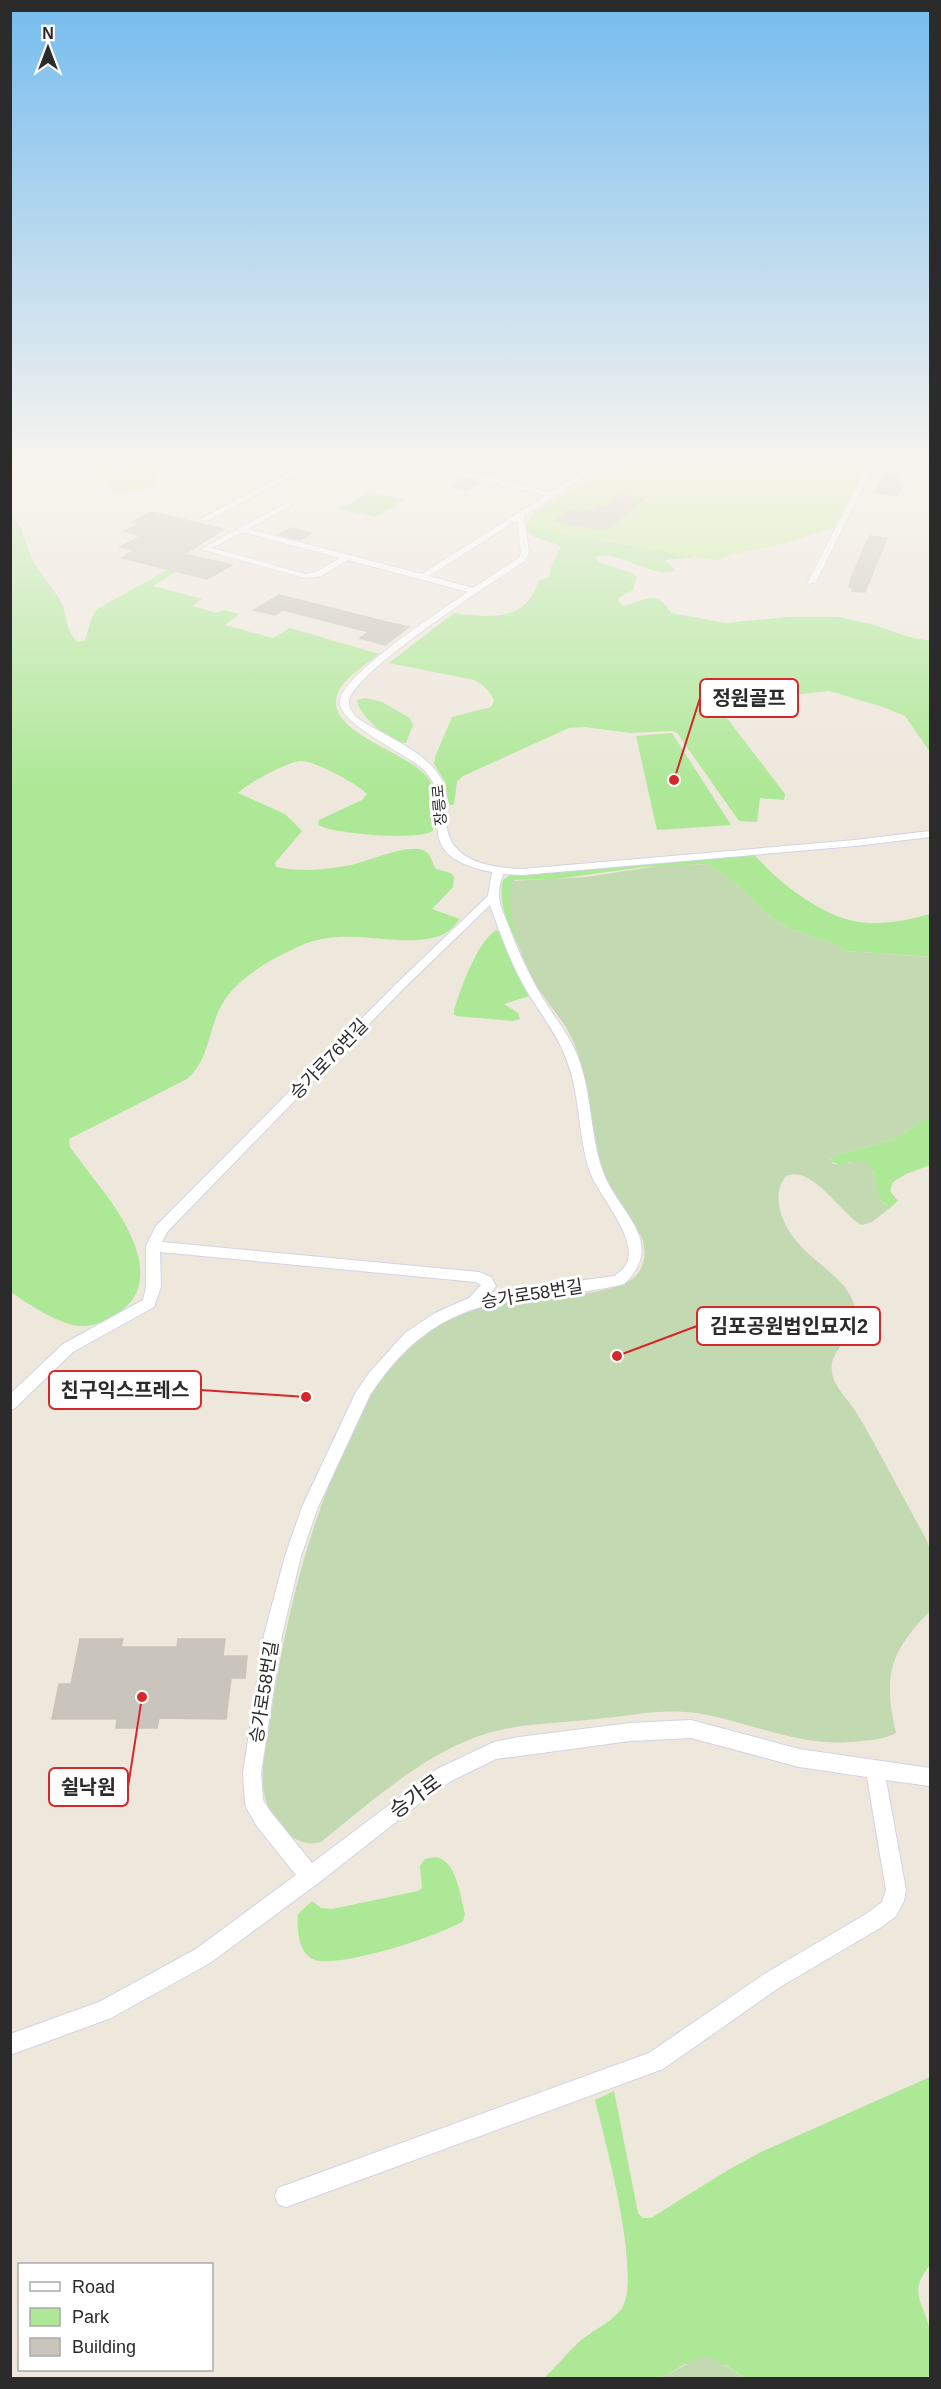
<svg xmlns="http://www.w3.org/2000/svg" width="941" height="2389" font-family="Arial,'Noto Sans KR',sans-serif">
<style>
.green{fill:#ace895}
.cemetery{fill:#c3d9b2}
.pitch{fill:#c1f090}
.building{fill:#c9c4bc;stroke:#cac4b6;stroke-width:1.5}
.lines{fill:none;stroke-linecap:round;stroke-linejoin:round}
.minor-casing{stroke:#d2d4e5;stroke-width:2}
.minor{fill:#fff;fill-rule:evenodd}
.labels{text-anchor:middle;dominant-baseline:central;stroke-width:6;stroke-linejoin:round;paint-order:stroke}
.far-street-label{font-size:15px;fill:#2b2b2b;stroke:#fff}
.street-label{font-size:18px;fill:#2b2b2b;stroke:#fff}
.near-street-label{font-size:21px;fill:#2b2b2b;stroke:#fff}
.leader{fill:none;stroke:#d62828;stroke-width:2}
.callout-dot{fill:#d62828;stroke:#fff;stroke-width:2}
.callout{fill:#fff;stroke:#d62828;stroke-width:2}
.callout-label{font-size:20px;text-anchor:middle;font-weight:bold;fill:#2b2b2b}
</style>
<rect width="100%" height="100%" fill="#eee7dc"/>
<!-- green -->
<g class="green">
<polygon points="370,492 404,500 375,517 340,509"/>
<path d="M10,515C25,527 25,545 33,561C41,576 54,588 62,604C67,617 67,634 78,642L85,640L92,617L97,609L189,558L196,560L153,586L202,599L192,606L217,613L224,610L240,614L225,625L273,638L290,628L379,654C367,664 350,674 341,687C312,732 414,751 430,781C438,795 433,816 433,831C417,841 335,834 318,825L319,820L362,800L367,794C360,785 313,760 301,761C289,761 246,784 238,793L285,814L302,831L275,863L276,867C299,872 327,870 351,865C369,861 407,844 423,850C432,854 431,862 436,869L451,873L454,877L453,887L432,909L460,919C455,925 450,931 444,934C404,952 348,923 300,946C271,959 232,980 219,1010C208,1034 208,1061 187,1079L69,1139L70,1147C93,1180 125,1212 137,1252C145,1281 139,1303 111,1317C102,1322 91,1327 80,1326C62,1326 26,1303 11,1292Z"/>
<path d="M525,527L696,557L665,560L676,570C657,581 621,552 598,556L596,559L599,562L632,573L637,577L633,590L619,598V602L624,606C636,604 649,592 663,602C666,605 668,610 672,613L725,623L787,617H838L871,624L909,637L930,641V752L905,716L883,707L829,691L778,697L775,705L723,713L785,794L784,800L760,798L757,822L739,821L677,733L672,731L630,733L585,727L569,728L463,776L457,781L454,805H449L445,782L434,764L435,757L452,717L491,707L494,701C491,692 483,684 474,680L389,663L454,613C489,618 527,622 538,581L549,577L552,564L561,548L559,545L534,537Z"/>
<path d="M365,698L382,702L410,718L413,725L406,743C391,744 358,715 357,700Z"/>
<polygon points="672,733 731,825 657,830 636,736"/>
<path d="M754,854C775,880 819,914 853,921C879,926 905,921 930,914V957L846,951L834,944L791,929L772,919L735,883L708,864L644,867L556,879L514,880L513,915L520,949C510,929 497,903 503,880L510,875Z"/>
<path d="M496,930L501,933L530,994L529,996L504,1004L518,1013L520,1019L513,1021L456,1016L454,1014V1010C461,988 477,942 496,930Z"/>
<path d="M930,1115V1165L906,1174L893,1182L890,1191L898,1201L891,1207C877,1203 875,1184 874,1172L850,1162L840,1165L830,1161L832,1157L837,1155L895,1139Z"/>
<path d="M436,1857C457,1861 460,1896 465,1914L463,1921C440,1936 340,1968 315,1960C298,1954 297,1929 298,1914L312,1901L321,1908L332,1909L418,1891L422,1888L420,1866L425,1859Z"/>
<path d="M930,2077V2265C907,2293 924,2302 930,2331C933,2345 930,2364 930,2378H745L725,2365L685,2364L667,2375L655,2378H544C556,2367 567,2353 579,2342C590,2332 615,2320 622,2308C642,2275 605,2140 595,2100L614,2091L638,2213L643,2218H651L728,2170L761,2152Z"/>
</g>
<!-- cemetery -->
<g class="cemetery">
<path d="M708,864L735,883L772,919L791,929L834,944L846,951L930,957V1115L895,1139L837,1155L830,1159L833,1164C846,1166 855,1158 868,1163C880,1175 872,1202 891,1207L872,1222L862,1225C841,1215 813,1164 786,1176C778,1186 777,1198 780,1210C793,1257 838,1266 853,1301C866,1334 827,1347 832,1372C834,1388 850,1401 858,1415C878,1449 896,1484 915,1519C920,1529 929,1541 930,1552C933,1571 930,1592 930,1611C889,1653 883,1676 896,1733C884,1739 873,1740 861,1741C802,1749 752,1722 696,1713C663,1708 628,1716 596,1719C554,1724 505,1723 466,1741C412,1764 366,1806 321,1842C307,1846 294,1841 285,1830C279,1822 270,1813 267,1804C257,1777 267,1740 271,1714C286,1617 308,1524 351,1435C359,1418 366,1399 377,1383C402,1346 439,1319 481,1306C520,1295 603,1300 632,1279C645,1270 647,1251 642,1238L607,1182L601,1168C591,1127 590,1083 574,1043C567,1025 553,1010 542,994C521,962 506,919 511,881L586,877L658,866Z"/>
<polygon points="700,2357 711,2357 745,2378 655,2378 667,2375"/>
</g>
<!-- pitch -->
<g class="pitch">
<polygon points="140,459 148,459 161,469 153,484 156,487 114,494 98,472"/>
<polygon points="621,459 846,459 869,461 833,528 782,544 729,555 719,561 525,527 534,513"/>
</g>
<!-- building -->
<g class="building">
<polygon points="485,459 523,459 491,476 470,472 467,469"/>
<polygon points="884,474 899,475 896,481 904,482 898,496 875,493"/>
<polygon points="465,478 481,482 467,490 451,487"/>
<polygon points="620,495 643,499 606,531 554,521 568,511 577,509 590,512 597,505 606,507"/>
<polygon points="152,512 224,529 184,554 232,565 207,579 121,558 135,550 120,547 141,536 124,531 139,524 132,522"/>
<polygon points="291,528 312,533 300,540 279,535"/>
<polygon points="869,536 887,538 865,592 852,591 853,588 849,587 851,579"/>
<polygon points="279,595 386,622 409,627 385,645 360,638 369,632 283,610 275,615 254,610"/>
<polygon points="80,1639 123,1639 121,1647 177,1647 178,1639 225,1639 223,1656 247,1656 245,1678 231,1678 226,1719 159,1718 157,1728 116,1728 117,1719 52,1719 59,1684 71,1684"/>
</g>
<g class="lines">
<!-- minor casing -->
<g class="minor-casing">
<g id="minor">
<polygon points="316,459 324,459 207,521 200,519"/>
<path d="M392,459H403L551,492L603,459H610L524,516L529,552L525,561C496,580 353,672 349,701C348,707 352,712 356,717C383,736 421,748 439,775C448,788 446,805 446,820C447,861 489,868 522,869L855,840L930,831V837L855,846L522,875L503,874C501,881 498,889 499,896C499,906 506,918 509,927C518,951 529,975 542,997C555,1018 571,1037 579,1060C592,1096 590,1136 603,1172C618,1213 668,1242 624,1284C599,1291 572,1292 547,1295C465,1303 417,1324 370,1395L318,1507L301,1556L282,1635L261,1773L263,1800L270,1811L312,1863L437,1769L494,1742L519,1737L630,1723L691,1720L799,1749L930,1768V1786L886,1780L906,1890L904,1901L896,1916L880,1928L780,1987L663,2069L286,2207L278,2204L275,2196L278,2188L649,2053L766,1973L866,1914L882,1902L886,1890L867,1777L799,1767L691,1738L630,1741L496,1759L451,1781L429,1796L317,1884L210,1963L111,2018L10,2055V2034L99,2002L196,1949L296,1875L256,1825L247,1809L245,1802L243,1773L264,1635L285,1556L302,1507L356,1392L369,1373L405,1333L435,1313L469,1298L481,1285L476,1282L160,1252L161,1287L154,1307L73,1352L15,1408L10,1410V1394L63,1344L143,1300L146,1287V1246L156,1226L395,985L488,896L492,872C402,855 459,807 425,771C409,754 336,724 340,700C345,673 443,609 468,592L348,560L321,576L305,578L201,549L288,502H291V506L248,529L422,574L546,495ZM517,520L521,552L519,558L473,588L429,576ZM243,532L340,558L316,572L305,574L212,548ZM490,905C501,936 512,966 528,993C541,1014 556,1033 565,1056C581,1093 577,1134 590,1172C598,1195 642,1242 625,1266C623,1270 618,1273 615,1276L492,1292L496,1286L491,1277L479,1272L162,1242L167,1232L403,989Z"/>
<polygon points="869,459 930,462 930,466 876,461 816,582 809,584 808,582 870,461"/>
</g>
</g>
<!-- minor -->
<use href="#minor" class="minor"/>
</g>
<!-- sky -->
<linearGradient id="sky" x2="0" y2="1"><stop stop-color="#75bcee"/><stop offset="0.58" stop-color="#f7f4ef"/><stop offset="1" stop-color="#f7f4ef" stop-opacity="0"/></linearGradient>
<rect width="941" height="793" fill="url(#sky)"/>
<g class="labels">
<!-- far-street labels -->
<g class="far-street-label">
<text transform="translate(439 805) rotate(-95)">장릉로</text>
</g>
<!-- street labels -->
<g class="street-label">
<text transform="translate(329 1059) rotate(-46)">승가로76번길</text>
<text transform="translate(532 1294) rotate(-9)">승가로58번길</text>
<text transform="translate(264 1692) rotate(-81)">승가로58번길</text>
</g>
<!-- near-street labels -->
<g class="near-street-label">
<text transform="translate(415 1796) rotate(-36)">승가로</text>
</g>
</g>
<!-- callouts -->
<path class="leader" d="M674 780L700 698M617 1356L697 1326M306 1397L201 1390M142 1697L128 1787"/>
<g class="callout-dot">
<circle cx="674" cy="780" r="6"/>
<circle cx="617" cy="1356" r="6"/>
<circle cx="306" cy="1397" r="6"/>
<circle cx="142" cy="1697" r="6"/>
</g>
<g class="callout">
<rect x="700" y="679" width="98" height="38" rx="6"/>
<rect x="697" y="1307" width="183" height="38" rx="6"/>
<rect x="49" y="1371" width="152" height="38" rx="6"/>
<rect x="49" y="1768" width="79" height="38" rx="6"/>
</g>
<g class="callout-label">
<text x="749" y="705">정원골프</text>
<text x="789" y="1333">김포공원법인묘지2</text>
<text x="125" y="1397">친구익스프레스</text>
<text x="88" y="1794">쉴낙원</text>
</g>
<!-- border -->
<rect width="941" height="2389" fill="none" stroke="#2b2b2b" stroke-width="24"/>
<!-- legend -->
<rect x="18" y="2263" width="195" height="108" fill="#ffffff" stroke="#aaaaaa" stroke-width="1.5"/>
<rect x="30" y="2282" width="30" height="9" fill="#ffffff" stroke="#aaaaaa" stroke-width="1.5"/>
<text x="72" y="2293" font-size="18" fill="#2b2b2b">Road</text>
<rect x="30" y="2308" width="30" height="18" fill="#ace895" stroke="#aaaaaa" stroke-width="1.5"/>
<text x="72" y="2323" font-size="18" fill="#2b2b2b">Park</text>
<rect x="30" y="2338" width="30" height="18" fill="#c9c4bc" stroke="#aaaaaa" stroke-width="1.5"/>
<text x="72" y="2353" font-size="18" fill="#2b2b2b">Building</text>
<!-- north arrow -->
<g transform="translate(48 48)" stroke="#ffffff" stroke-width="4.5" paint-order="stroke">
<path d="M0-4.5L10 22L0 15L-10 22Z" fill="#2b2b2b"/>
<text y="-9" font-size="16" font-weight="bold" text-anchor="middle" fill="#2b2b2b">N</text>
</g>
</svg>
